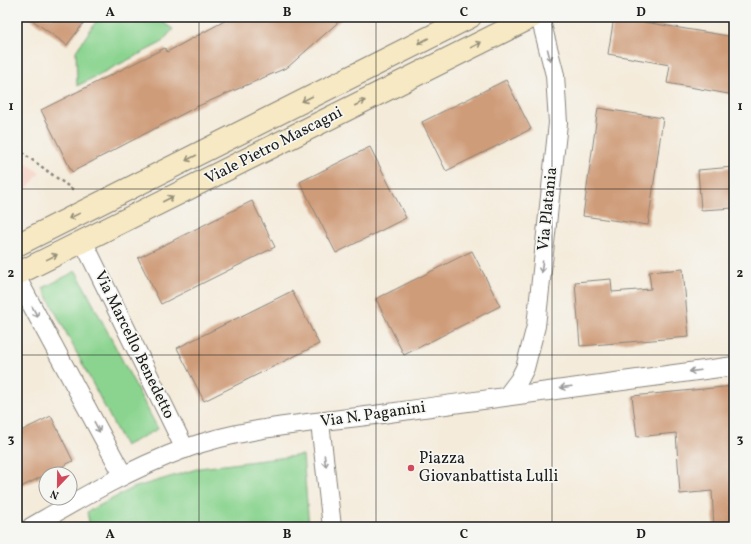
<svg xmlns="http://www.w3.org/2000/svg" width="751" height="544" font-family="Vollkorn,serif">
<style>
.built{fill:#f6d1c5}
.green{fill:#8bd490;stroke:#547856}
.building{fill:#cf9c79}
.lines{fill:none;stroke-linecap:round;stroke-linejoin:round}
.street-casing{stroke:#88847b;stroke-width:20}
.secondary-casing{stroke:#88847b;stroke-width:24}
.path{stroke:#88847b;stroke-width:2.5;stroke-dasharray:3 3;stroke-linecap:butt}
.street{stroke:#fff;stroke-width:18}
.secondary{stroke:#f6e9c3;stroke-width:22}
.oneway{stroke:#948d78}
.oneway2{stroke:#999}
.grid{fill:none;stroke:#1c1c1c;stroke-width:1;stroke-opacity:0.55}
.poi-dot{fill:#d1495b;stroke:#f6f6f2;stroke-width:1.5}
.labels{text-anchor:middle;dominant-baseline:central;stroke-width:3.5;stroke-linejoin:round;paint-order:stroke}
.street-label{font-size:16px;fill:#1c1c1c;stroke:#f6f6f2}
.poi-label{font-size:16px;fill:#1c1c1c;stroke:#f6f6f2;text-anchor:start}
.neatline{fill:none;stroke:#1c1c1c;stroke-width:1.5}
.grid-label{font-size:13px;text-anchor:middle;font-weight:bold;fill:#1c1c1c}
</style>
<rect width="100%" height="100%" fill="#f6f6f2"/>
<filter id="ink" filterUnits="userSpaceOnUse"><feTurbulence type="fractalNoise" baseFrequency=".025" numOctaves="2"/><feDisplacementMap in="SourceGraphic" scale="8" xChannelSelector="R" yChannelSelector="G"/><feConvolveMatrix kernelMatrix="1 2 1 2 8 2 1 2 1" color-interpolation-filters="sRGB"/></filter>
<filter id="wash" filterUnits="userSpaceOnUse"><feTurbulence type="fractalNoise" baseFrequency=".012" numOctaves="4" result="noise"/><feDisplacementMap in="SourceGraphic" scale="16" xChannelSelector="R" yChannelSelector="G"/><feGaussianBlur stdDeviation="0.9" result="paint"/><feColorMatrix in="noise" values="0 0 0 0 0 0 0 0 0 0 0 0 0 0 0 0 0 1.4 0 .05"/><feComposite in="paint" operator="in"/></filter>
<g filter="url(#wash)">
<rect width="100%" height="100%" fill="#f4ebda"/>
<!-- built -->
<polygon class="built" points="17,156 40,173 17,200"/>
<!-- green -->
<g class="green">
<polygon points="99,17 155,17 173,29 161,43 77,86 76,51"/>
<polygon points="76,271 158,429 125,446 43,288"/>
<polygon points="303,455 309,527 90,527 87,512 133,488 200,468"/>
</g>
<g id="blocks">
<!-- building -->
<g class="building">
<polygon points="28,17 88,17 67,45"/>
<polygon points="232,17 344,17 288,67 196,107 72,172 41,110 165,48 167,52"/>
<polygon points="614,17 734,37 734,95 667,83 670,65 608,54"/>
<polygon points="506,80 531,129 446,171 422,122"/>
<polygon points="598,108 663,118 648,225 583,216"/>
<polygon points="370,147 406,218 336,253 300,182"/>
<polygon points="734,167 734,208 701,210 698,170"/>
<polygon points="252,201 275,247 161,304 138,258"/>
<polygon points="472,251 500,306 404,355 376,299"/>
<polygon points="683,269 689,337 580,346 575,282 611,279 612,292 651,289 649,272"/>
<polygon points="292,291 319,344 204,401 177,348"/>
<polygon points="734,386 734,527 714,527 712,491 680,494 676,433 637,437 632,396"/>
<polygon points="51,416 73,461 17,489 17,433"/>
</g>
</g>
</g>
<g filter="url(#ink)">
<use href="#blocks" fill-opacity="0" stroke="#88847b" stroke-width="1"/>
<g class="lines">
<!-- street casing -->
<g class="street-casing">
<g id="street">
<polyline points="83,241 185,449"/>
<polyline points="17,278 123,475"/>
<polyline points="507,396 519,380 525,368 536,326 558,123 555,75 540,17"/>
<polyline points="320,423 332,527"/>
<path d="M31,527C81,498 130,469 184,449C247,426 316,423 382,414C499,397 616,381 734,366"/>
</g>
</g>
<!-- secondary casing -->
<g class="secondary-casing">
<g id="secondary">
<polyline points="17,245 470,17"/>
<polyline points="17,274 532,17"/>
</g>
</g>
<!-- path -->
<polyline class="path" points="17,149 75,191"/>
<!-- street -->
<use href="#street" class="street"/>
<!-- secondary -->
<use href="#secondary" class="secondary"/>
</g>
<!-- one-way arrows -->
<defs><path id="oneway-shaft" d="M-6 0H5M1.5-3L5.5 0L1.5 3" fill="none" stroke-width="1.6" stroke-linecap="round" stroke-linejoin="round"/></defs>
<g class="oneway">
<use href="#oneway-shaft" transform="translate(423 41) rotate(153)"/>
<use href="#oneway-shaft" transform="translate(476 45) rotate(-27)"/>
<use href="#oneway-shaft" transform="translate(307 99) rotate(153)"/>
<use href="#oneway-shaft" transform="translate(360 103) rotate(-27)"/>
<use href="#oneway-shaft" transform="translate(191 158) rotate(153)"/>
<use href="#oneway-shaft" transform="translate(168 199) rotate(-27)"/>
<use href="#oneway-shaft" transform="translate(74 216) rotate(154)"/>
<use href="#oneway-shaft" transform="translate(52 257) rotate(-26)"/>
</g>
<g class="oneway2">
<use href="#oneway-shaft" transform="translate(549 55) rotate(76)"/>
<use href="#oneway-shaft" transform="translate(542 267) rotate(96)"/>
<use href="#oneway-shaft" transform="translate(35 312) rotate(62)"/>
<use href="#oneway-shaft" transform="translate(695 371) rotate(173)"/>
<use href="#oneway-shaft" transform="translate(566 387) rotate(173)"/>
<use href="#oneway-shaft" transform="translate(97 427) rotate(62)"/>
<use href="#oneway-shaft" transform="translate(325 461) rotate(84)"/>
</g>
</g>
<!-- grid -->
<path class="grid" d="M199,17V527M376,17V527M552,17V527M17,189H734M17,355H734"/>
<!-- markers -->
<circle class="poi-dot" cx="411" cy="468" r="4"/>
<g class="labels">
<!-- street labels -->
<g class="street-label">
<text transform="translate(274 146) rotate(-27)">Viale Pietro Mascagni</text>
<text transform="translate(548 209) rotate(-84)">Via Platania</text>
<text transform="translate(134 345) rotate(64)">Via Marcello Benedetto</text>
<text transform="translate(373 415) rotate(-8)">Via N. Paganini</text>
</g>
<!-- poi labels -->
<g class="poi-label">
<text x="419" y="459">Piazza<tspan x="419" dy="18">Giovanbattista Lulli</tspan></text>
</g>
</g>
<!-- margin -->
<rect width="751" height="544" fill="none" stroke="#f6f6f2" stroke-width="44"/>
<!-- north arrow -->
<g transform="translate(58 486) rotate(202)"><circle r="19" fill="#f6f6f2" stroke="#9f9f9c"/>
<path d="M0-3L7 15L0 10L-7 15Z" fill="#d1495b"/>
<text y="-6" font-size="11" font-weight="bold" text-anchor="middle" fill="#1c1c1c">N</text>
</g>
<rect x="22" y="22" width="707" height="500" class="neatline"/>
<g class="grid-label">
<text x="110" y="16">A</text>
<text x="287" y="16">B</text>
<text x="464" y="16">C</text>
<text x="641" y="16">D</text>
<text x="11" y="110">1</text>
<text x="740" y="110">1</text>
<text x="11" y="277">2</text>
<text x="740" y="277">2</text>
<text x="11" y="443">3</text>
<text x="740" y="443">3</text>
<text x="110" y="538">A</text>
<text x="287" y="538">B</text>
<text x="464" y="538">C</text>
<text x="641" y="538">D</text>
</g>
</svg>
